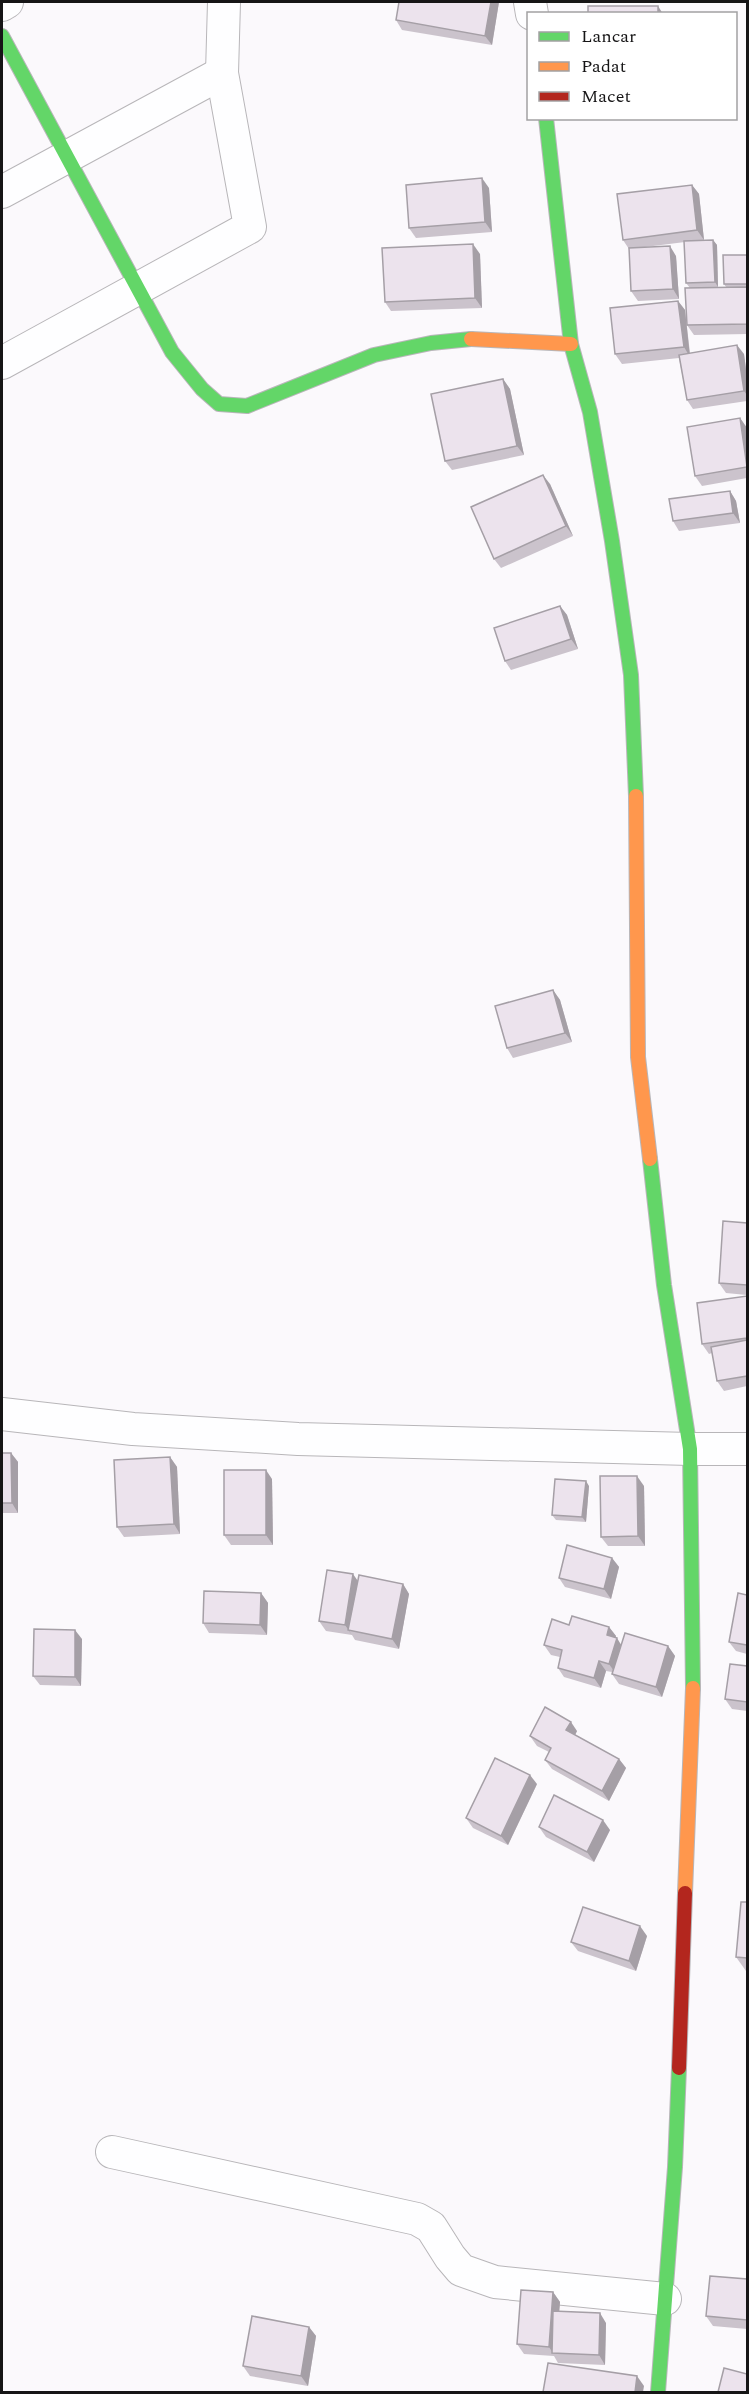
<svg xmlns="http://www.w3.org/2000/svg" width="749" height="2394" font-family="Spectral,serif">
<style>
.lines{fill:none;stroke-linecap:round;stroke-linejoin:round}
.street-casing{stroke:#b8b6b9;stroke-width:34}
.fast-casing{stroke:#b8b6b9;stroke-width:16}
.slow-casing{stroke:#b8b6b9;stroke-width:16}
.jam-casing{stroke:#b8b6b9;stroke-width:16}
.street{stroke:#fefeff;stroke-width:32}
.fast{stroke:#63d668;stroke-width:14}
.slow{stroke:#ff974d;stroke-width:14}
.jam{stroke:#b3261e;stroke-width:14}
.wall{fill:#cbc3cc}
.shaded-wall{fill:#a59fa6}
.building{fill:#ece3ed;stroke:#a59fa6;stroke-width:1.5}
</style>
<rect width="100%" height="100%" fill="#fbf9fc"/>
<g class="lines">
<!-- street casing -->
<g class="street-casing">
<g id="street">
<polyline points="530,2 532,14"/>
<polyline points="2,5 7,2"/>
<polyline points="2,192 222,73"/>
<polyline points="2,363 250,227 222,73 224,2"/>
<polyline points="2,1414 133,1429 298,1439 690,1449 748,1449"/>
<polyline points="112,2152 417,2219 431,2227 450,2257 461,2270 495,2282 665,2299"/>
</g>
</g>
<!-- fast casing -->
<g class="fast-casing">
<g id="fast">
<polyline points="2,36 172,352 202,389 219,404 247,406 374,355 431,343 471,339"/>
<polyline points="546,118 571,344 590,412 612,541 631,675 636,796"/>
<polyline points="650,1159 664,1285 690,1449 693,1688"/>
<polyline points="658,2392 675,2167 679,2068"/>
</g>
</g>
<!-- slow casing -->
<g class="slow-casing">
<g id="slow">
<polyline points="471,339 571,344"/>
<polyline points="636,796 638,1057 650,1159"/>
<polyline points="685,1893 693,1688"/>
</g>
</g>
<!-- jam casing -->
<g class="jam-casing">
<polyline id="jam" points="679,2068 685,1893"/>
</g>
<!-- street -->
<use href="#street" class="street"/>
<!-- fast -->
<use href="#fast" class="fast"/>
<!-- slow -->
<use href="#slow" class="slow"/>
<!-- jam -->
<use href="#jam" class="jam"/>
</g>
<!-- wall -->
<g class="wall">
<polygon points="499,2 492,45 402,30 396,20"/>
<polygon points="692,185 699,194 704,240 699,240 713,240 717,245 718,287 726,287 724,284 747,255 747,334 694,335 687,325 690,288 686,283 685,242 645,247 676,256 679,299 638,301 631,291 629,249 623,240"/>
<polygon points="489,188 492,232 416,238 409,228"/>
<polygon points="480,254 482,308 391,311 385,302"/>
<polygon points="678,301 685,310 690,353 744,354 747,377 747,401 693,409 687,400 679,358 622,364 615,354"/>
<polygon points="503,379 510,389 524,455 452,470 445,461"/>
<polygon points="740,418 747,428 747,478 702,486 695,476"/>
<polygon points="550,484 573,536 501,568 494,559"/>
<polygon points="730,491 736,501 740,523 679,531 673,521"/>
<polygon points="560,606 567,615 578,649 511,670 505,661"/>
<polygon points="553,990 560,1000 572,1042 513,1058 507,1048"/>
<polygon points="747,1223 747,1295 726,1293 719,1283"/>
<polygon points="747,1296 747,1386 724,1391 717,1381 712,1353 709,1354 702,1344"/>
<polygon points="2,1453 11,1453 18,1462 18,1513 2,1513"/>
<polygon points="170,1457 177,1467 180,1534 124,1537 117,1527"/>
<polygon points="272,1479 273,1545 231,1545 224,1535"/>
<polygon points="589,1486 586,1522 556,1520 552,1515"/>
<polygon points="644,1486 645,1546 608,1546 601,1537"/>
<polygon points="612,1558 619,1567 611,1599 565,1587 559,1578"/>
<polygon points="358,1581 403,1584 409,1594 399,1649 355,1640 352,1635 326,1631 319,1621"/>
<polygon points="261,1593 268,1603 267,1635 209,1633 203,1623"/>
<polygon points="747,1595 747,1654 736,1651 729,1642"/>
<polygon points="569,1625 609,1627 616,1636 615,1638 621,1645 668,1646 675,1656 662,1697 619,1684 612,1674 612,1672 606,1671 601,1688 564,1677 558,1668 560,1657 551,1655 544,1645"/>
<polygon points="82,1639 81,1686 40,1685 33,1676"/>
<polygon points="747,1666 747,1711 732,1709 725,1699"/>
<polygon points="577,1731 575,1735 619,1759 626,1768 609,1801 552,1769 545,1760 549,1752 537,1746 530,1736"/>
<polygon points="537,1784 508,1845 473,1828 466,1818"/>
<polygon points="539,1827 610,1830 594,1862 546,1837"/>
<polygon points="747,1902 747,1971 746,1971 736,1957"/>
<polygon points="647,1936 636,1971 578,1951 571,1942"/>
<polygon points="747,2279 747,2329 713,2326 706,2316"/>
<polygon points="553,2292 560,2302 559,2312 606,2323 605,2365 558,2363 554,2356 524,2354 517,2344"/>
<polygon points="309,2327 316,2336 308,2386 250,2376 243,2366"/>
</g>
<!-- shaded-wall -->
<g class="shaded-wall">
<polygon points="491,2 499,2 492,45 485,36"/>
<polygon points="658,6 663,14 658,14"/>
<polygon points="482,178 489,188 492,232 485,222"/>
<polygon points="692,185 699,194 704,240 697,230"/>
<polygon points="713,240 717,245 718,287 715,282"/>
<polygon points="473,244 480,254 482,308 475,298"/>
<polygon points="670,246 676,256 679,299 673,289"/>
<polygon points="678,301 685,310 690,357 684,347"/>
<polygon points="737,345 744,354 747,377 747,395 744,391"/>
<polygon points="503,379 510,389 524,455 517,446"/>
<polygon points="740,418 747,428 747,463"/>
<polygon points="543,475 550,484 573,536 566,526"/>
<polygon points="730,491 736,501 740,523 733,513"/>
<polygon points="560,606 567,615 578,649 571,639"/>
<polygon points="553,990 560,1000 572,1042 565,1033"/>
<polygon points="11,1453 18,1462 18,1513 12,1503"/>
<polygon points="170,1457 177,1467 180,1534 174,1524"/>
<polygon points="266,1470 272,1479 273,1545 266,1535"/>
<polygon points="637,1476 644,1486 645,1546 638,1536"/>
<polygon points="586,1481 589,1486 586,1522 582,1517"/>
<polygon points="612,1558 619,1567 611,1599 604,1589"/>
<polygon points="353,1574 360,1584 348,1630 352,1635 345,1625"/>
<polygon points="403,1584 409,1594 399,1649 392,1639"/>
<polygon points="261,1593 268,1603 267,1635 260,1625"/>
<polygon points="609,1627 616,1636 613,1645 607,1635"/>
<polygon points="75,1630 82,1639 81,1686 75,1677"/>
<polygon points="617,1638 623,1648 616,1674 609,1664"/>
<polygon points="668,1646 675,1656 662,1697 656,1687"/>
<polygon points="599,1661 606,1671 601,1688 594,1678"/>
<polygon points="571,1722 577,1731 573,1739 566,1730"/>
<polygon points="619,1759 626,1768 609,1801 602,1791"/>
<polygon points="530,1775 537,1784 508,1845 501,1836"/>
<polygon points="603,1820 610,1830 594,1862 587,1852"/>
<polygon points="640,1926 647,1936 636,1971 629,1961"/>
<polygon points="553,2292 560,2302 556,2353 553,2353 549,2347"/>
<polygon points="600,2313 606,2323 605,2365 599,2355"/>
<polygon points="309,2327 316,2336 308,2386 301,2376"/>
<polygon points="637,2376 644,2386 643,2392 635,2392"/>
</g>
<!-- building -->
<g class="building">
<polygon points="399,2 491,2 485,36 396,20"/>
<rect x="588" y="6" width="70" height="8"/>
<polygon points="482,178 485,222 409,228 406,185"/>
<polygon points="692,185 697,230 623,240 617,194"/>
<polygon points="713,240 715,282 686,283 684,241"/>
<polygon points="473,244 475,298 385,302 382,248"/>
<polygon points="670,246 673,289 631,291 629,248"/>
<polygon points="723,255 747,255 747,284 724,284"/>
<polygon points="747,287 747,324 687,325 685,288"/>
<polygon points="678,301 684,347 615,354 610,308"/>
<polygon points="737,345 744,391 687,400 679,355"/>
<polygon points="503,379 517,446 445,461 431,394"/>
<polygon points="740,418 747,467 695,476 687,427"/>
<polygon points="543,475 566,526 494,559 471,507"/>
<polygon points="730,491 733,513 673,521 669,499"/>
<polygon points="560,606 571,639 505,661 494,628"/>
<polygon points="553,990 565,1033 507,1048 495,1006"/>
<polygon points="723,1221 747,1223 747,1285 719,1283"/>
<polygon points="747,1296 747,1338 702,1344 697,1303"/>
<polygon points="747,1340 747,1376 717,1381 711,1347"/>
<polygon points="2,1453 11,1453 12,1503 2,1503"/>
<polygon points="170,1457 174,1524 117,1527 114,1460"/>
<rect x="224" y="1470" width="42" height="65"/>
<polygon points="600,1476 637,1476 638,1536 601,1537"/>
<polygon points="555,1479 586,1481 582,1517 552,1515"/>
<polygon points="567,1545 612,1558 604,1589 559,1578"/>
<polygon points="327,1570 353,1574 345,1625 319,1621"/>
<polygon points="359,1575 403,1584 392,1639 348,1630"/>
<polygon points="204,1591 261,1593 260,1625 203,1623"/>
<polygon points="738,1593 747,1595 747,1645 729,1642"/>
<polygon points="572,1616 609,1627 607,1635 617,1638 609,1664 599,1661 594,1678 558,1668 562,1650 544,1645 552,1619 569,1625"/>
<polygon points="34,1629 75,1630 75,1677 33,1676"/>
<polygon points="625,1633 668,1646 656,1687 612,1674"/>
<polygon points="730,1664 747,1666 747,1702 725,1699"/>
<polygon points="545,1707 571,1722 566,1730 619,1759 602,1791 545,1760 551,1748 530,1736"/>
<polygon points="495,1758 530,1775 501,1836 466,1818"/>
<polygon points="554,1795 603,1820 587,1852 539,1827"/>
<polygon points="741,1902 747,1902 747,1958 736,1957"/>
<polygon points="583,1907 640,1926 629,1961 571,1942"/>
<polygon points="710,2276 747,2279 747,2320 706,2316"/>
<polygon points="521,2290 553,2292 549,2347 517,2344"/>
<polygon points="553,2311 600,2313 599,2355 552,2353"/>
<polygon points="252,2316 309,2327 301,2376 243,2366"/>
<polygon points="548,2363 637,2376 635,2392 543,2392"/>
<polygon points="724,2368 747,2374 747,2392 718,2392"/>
</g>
<!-- border -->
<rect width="749" height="2394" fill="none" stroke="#161516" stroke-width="6"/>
<!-- legend -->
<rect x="527" y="12" width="210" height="108" fill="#ffffff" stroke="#a2a1a2" stroke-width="1.5"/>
<rect x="539" y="32" width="30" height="9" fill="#63d668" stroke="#a2a1a2" stroke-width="1.5"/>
<text x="581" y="42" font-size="18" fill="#161516">Lancar</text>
<rect x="539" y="62" width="30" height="9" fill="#ff974d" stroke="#a2a1a2" stroke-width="1.5"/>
<text x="581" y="72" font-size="18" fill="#161516">Padat</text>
<rect x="539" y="92" width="30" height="9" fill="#b3261e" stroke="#a2a1a2" stroke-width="1.5"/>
<text x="581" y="102" font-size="18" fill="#161516">Macet</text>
</svg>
